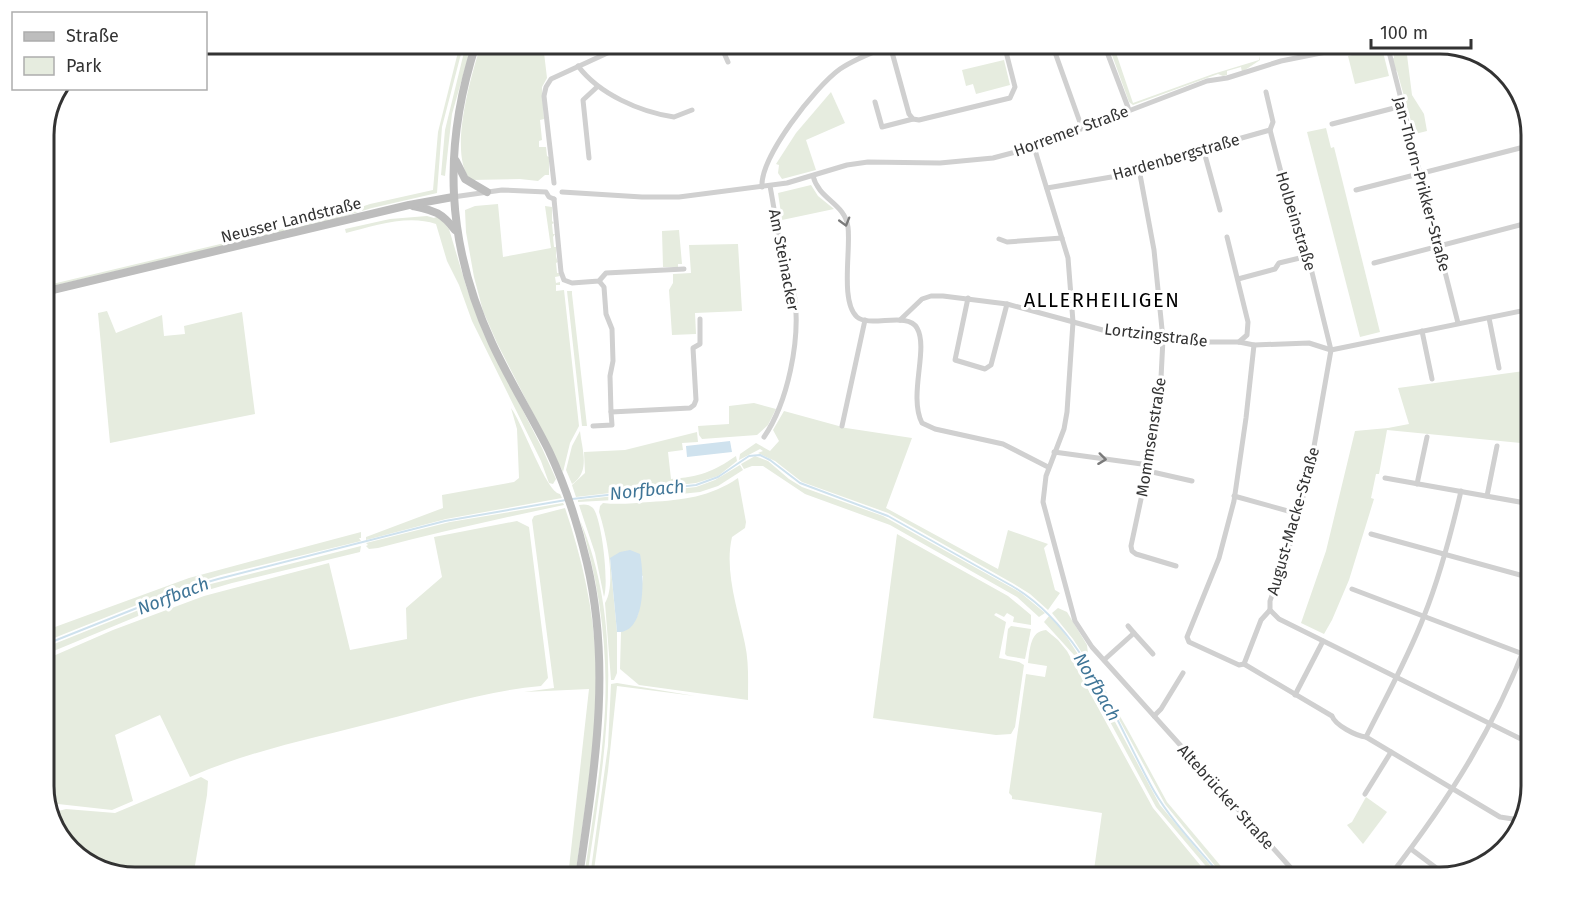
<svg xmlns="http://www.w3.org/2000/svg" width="1575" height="921" font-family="'Fira Sans',sans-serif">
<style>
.green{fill:#e6ecdf}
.water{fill:#cfe2ee}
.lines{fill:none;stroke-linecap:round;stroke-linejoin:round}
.stream{stroke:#cfe2ee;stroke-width:2}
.street{stroke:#d0d0d0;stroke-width:5}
.secondary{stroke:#bdbdbd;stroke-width:8}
.oneway{stroke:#7a7a7a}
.labels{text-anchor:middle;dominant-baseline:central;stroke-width:6;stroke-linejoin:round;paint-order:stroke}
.street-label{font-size:16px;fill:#333;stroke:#fff}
.water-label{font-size:18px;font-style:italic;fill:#3f7597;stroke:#fff}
.quarter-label{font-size:20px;letter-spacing:1.5px;fill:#000;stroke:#fff}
.rim{fill:none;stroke:#333;stroke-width:3}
</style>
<rect width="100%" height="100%" fill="#fff"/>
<!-- green -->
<g class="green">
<polygon points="460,44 463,44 462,50 442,127 437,193 372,208 325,222 44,288 44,286 325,219 370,204 433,190 438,132"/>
<polygon points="466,44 472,44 452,114 445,176 441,175 445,130"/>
<path d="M481,44H543L547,78L542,87L544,119L540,120L542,140L539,141V147H546L547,156L549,157V175H545L538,181L520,179L471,180C447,155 472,73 481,44Z"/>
<polygon points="1108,44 1113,44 1133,103 1213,74 1259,60 1259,56 1260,60 1242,72 1241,67 1227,71 1227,75 1223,76 1218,74 1133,105 1129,102"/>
<polygon points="1393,47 1395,55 1406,52 1407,55 1412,95 1424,114 1427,131 1415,134 1414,132 1397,71 1394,69 1392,59 1394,58"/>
<polygon points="1382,48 1389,76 1355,84 1348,56"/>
<polygon points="1004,60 1010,85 976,94 973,84 966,86 962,70"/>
<polygon points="831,92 845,123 806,140 816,170 782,179 778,173 779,165 776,164 796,133"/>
<polygon points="1326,128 1331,148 1334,147 1380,332 1360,337 1307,132"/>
<polygon points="811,185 818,196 834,209 782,220 778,193"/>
<path d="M498,204L503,257L551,248L545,206L552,207V221L554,223L552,224L553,234H555L553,237L554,247H557C556,256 555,254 558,262L556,263L557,273H559L560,276L555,277L556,283L560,282V285H556V291L564,290L579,426L570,443L563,472L497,343L483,311L474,277L466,232L465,210L475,206Z"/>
<path d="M427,216L434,218L438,216L449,229L467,289L483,332L542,448L556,479L553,484L549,483L541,461L472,321L459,285L447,261L436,224C408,214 373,226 346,233L345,229L390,219Z"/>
<polygon points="679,230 682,264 678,264 678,267 663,267 662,231"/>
<polygon points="738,244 742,311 695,313 696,334 672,335 669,290 673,283 673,274 691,273 689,245"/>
<polygon points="567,291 572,291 572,294 587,426 582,426"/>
<polygon points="107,311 116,333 162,315 164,336 185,334 184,326 242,312 255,414 110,443 98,313"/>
<polygon points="1531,370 1531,444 1387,430 1379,474 1376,474 1371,498 1374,499 1349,580 1332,620 1324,634 1301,623 1326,551 1355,431 1388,428 1409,424 1398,388"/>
<polygon points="754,403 776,409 768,425 757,435 702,439 699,435 698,426 729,424 729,406"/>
<path d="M511,408C523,424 546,492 560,494L562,498L446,519L366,540V537L443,508L442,495L514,482L519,478L517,429Z"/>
<polygon points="784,411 846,428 912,438 886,508 998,569 1008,530 1048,544 1044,548 1055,590 1060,593 1048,610 1030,594 1014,584 888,513 802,482 775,461 758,453 763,451 760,449 739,460 740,454 756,443 770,451 779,441 773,430"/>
<path d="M580,431C582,450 591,472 572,484L566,470L572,446Z"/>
<path d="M697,432L698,442L682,443L683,450L668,452L671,479C699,477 713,472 736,456L737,461L718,476L696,483L576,497L572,485L585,473L584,452L625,450Z"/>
<polygon points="755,456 768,461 789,479 802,487 883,516 1021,593 1045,613 1039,617 1017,597 890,525 805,494 763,466 752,466 744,469 741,464"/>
<polygon points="740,465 743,470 718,486 700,492 633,499 578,502 578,500 696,487 715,480"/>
<path d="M738,478L746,522L745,528L732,537C724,571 738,610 745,644C749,662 748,682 748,700L639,685L620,669L621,632L638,615L643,576L610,559L617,632V673L614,680H611L605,603C617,584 606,533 599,512L600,506L603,503C619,505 634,503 650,502C683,500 710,497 738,478Z"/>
<path d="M563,503L564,505C502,518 440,532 378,548L369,549L366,546L368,545L366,543L450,522Z"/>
<path d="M579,505C584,504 589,504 593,508C602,519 609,583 604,597L595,553Z"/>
<path d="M565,508C582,558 594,610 596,664C598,736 585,807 575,877H568L589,689L524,692L554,688L532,520L534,516Z"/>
<path d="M580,520C628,634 604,760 587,877H584C592,822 602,766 605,710C608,646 599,582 580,520Z"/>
<path d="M517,521L529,527L548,678L541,686C486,691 433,708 380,721C316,738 251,750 190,777L160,715L115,735L133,801L112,810L58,804L50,810L44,791V660L113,630L204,596L329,563L350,650L407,639L406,608L442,577L434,537Z"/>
<polygon points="361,532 361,538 359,538 361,541 221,575 182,587 44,642 44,631 189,578"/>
<polygon points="897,534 1008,596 1031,615 1031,625 1013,622 1014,617 1007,613 1004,617 996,613 994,615 1006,622 999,658 1019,662 1024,665 1015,727 1011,734 996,735 873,718"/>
<polygon points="361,546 360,552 232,583 184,597 44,655 44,648 191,589"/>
<polygon points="1058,608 1067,612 1087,645 1089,662 1129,732 1167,802 1230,877 1224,877 1165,804 1088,662 1073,639 1052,613"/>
<polygon points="1049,616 1061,628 1081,659 1160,805 1220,877 1215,877 1156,807 1074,655 1044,622"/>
<polygon points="1011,626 1031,629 1025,659 1007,656 1005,654 1008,629"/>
<path d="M1046,630L1058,640L1067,651L1153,808L1210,877H1093L1102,813L1012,799V796L1009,793L1026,674L1045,677L1047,666L1028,663C1030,649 1030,631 1046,630Z"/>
<polygon points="617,683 695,696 617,686 608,771 593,877 590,877 608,746 611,684"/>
<polygon points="201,777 208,781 207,795 193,877 135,877 90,865 59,836 51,813 66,809 115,813"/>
<polygon points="1366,797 1387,812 1363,844 1347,825 1352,822"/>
</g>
<!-- water -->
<g class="water">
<polygon points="730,441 732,452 687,457 686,446"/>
<path d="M630,550L640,554C644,574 647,634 617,632L610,558L620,552Z"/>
</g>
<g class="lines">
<!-- stream -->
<g class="stream">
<path d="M572,499L696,485L718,477L749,456L760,455L770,460L800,483L888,516L1012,586C1085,629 1114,720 1154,791C1172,822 1199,849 1222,877"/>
<polyline points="44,645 187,588 218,579 445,521 566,500"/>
</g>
<!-- street -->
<g class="street">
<polyline points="720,44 728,62"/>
<polyline points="1052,44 1082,128"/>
<polyline points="1104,44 1129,110"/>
<polyline points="1387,44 1458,323"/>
<polyline points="890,45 909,114 913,119 919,120 1010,98 1015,87 1004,44"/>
<path d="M578,66C599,94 640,112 674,117L692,110"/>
<polyline points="1266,92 1273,122 1270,130 1282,176 1288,185 1301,239 1308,256 1331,350 1309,475 1289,548 1270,601 1270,610 1279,619 1531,744"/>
<polyline points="875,102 882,127 913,119"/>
<polyline points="1332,124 1402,106"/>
<polyline points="1034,147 1068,258 1073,322 1067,412 1064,429 1046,476 1043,502 1075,621 1092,647 1299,877"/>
<polyline points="1203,148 1220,210"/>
<polyline points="589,158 583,100 597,87"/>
<polyline points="1139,169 1154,250 1163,339 1161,378 1154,438 1131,546 1132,551 1136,554 1176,566"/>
<path d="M813,176C819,200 845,203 848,227C851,249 840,302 857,317C870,328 908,311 917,328C929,349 908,395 922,423L935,429L1003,444L1048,467"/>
<polyline points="554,183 544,96 546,87 551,79 627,44"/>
<path d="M762,187C760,157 815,87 840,69C856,58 876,51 894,44"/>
<polyline points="1047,188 1123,175 1149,164 1270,130"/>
<polyline points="1356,190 1524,147 1531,176"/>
<polyline points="562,192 642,197 679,197 787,183 847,165 868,162 940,163 993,158 1034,147 1207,81 1227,78 1281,61 1366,44"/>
<polyline points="453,197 502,190 546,192 549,197 554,199"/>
<polyline points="554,199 561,272 564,280 572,283 599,281 606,273 684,269"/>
<polyline points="1227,237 1248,322 1247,335 1239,342"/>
<polyline points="999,239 1007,242 1062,238"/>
<polyline points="1374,263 1531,222"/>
<polyline points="1238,279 1275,269 1279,263 1308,256"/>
<polyline points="599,281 604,287 606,314 612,329 613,361 610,376 611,412 690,408 694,405 696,400 693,348 700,344 700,319"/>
<polyline points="968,298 955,360 985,369 991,365 1007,304"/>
<polyline points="1489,318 1499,368"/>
<polyline points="900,320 922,299 931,296 943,296 1007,304 1110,332 1132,335 1197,342 1239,342 1254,345 1309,343 1331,350"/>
<polyline points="1422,331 1432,379"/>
<path d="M1254,345L1246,418L1234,501L1219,558L1187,637L1189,642L1239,665L1244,664L1332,716C1335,725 1356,736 1366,737L1500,817L1513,819"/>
<polyline points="1331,350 1531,309"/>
<polyline points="593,426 612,425 611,412"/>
<polyline points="842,426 865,320"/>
<path d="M764,437C788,402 800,341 795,299C793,287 786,276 784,264C778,238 775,212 770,186"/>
<polyline points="1054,452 1149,465"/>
<polyline points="1148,471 1192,481"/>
<polyline points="1385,478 1531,504"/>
<polyline points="1417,484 1427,437"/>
<polyline points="1234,496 1299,514"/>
<polyline points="1487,496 1497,446"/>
<polyline points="1371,534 1531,578"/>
<polyline points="1352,589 1531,657"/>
<polyline points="1128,626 1134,633"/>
<polyline points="1104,660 1134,633 1153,654"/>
<polyline points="1244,664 1261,620 1270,610"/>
<polyline points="1295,695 1323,641"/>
<polyline points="1154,716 1161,709 1183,673"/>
<path d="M1366,737C1386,697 1408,658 1424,616C1440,576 1451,534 1461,491"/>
<polyline points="1365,794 1391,752"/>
<polyline points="1411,849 1439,870 1453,873"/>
<path d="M1389,877C1451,797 1496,726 1531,631"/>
</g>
<!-- secondary -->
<g class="secondary">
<path d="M476,44C442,148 446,243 492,343C509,380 531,415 549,451C566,487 578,525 587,563C612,670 594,771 579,877"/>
<polyline points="456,161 465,179 487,192"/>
<path d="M413,206C435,211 441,212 455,230"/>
<polyline points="44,292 409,205 453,197"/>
</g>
</g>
<!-- one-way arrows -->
<defs><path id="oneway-chevron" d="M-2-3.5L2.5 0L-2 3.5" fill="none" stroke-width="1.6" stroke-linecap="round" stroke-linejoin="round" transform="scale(1.5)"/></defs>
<g class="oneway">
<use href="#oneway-chevron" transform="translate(845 222) rotate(74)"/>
<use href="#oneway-chevron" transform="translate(1102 459) rotate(7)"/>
</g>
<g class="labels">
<!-- street labels -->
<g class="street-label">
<text transform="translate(1071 131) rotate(-20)">Horremer Straße</text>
<text transform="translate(1176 157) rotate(-16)">Hardenbergstraße</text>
<text transform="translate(1422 184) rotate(75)">Jan-Thorn-Prikker-Straße</text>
<text transform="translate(291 220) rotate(-14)">Neusser Landstraße</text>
<text transform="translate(1296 221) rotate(73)">Holbeinstraße</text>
<text transform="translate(784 260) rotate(79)">Am Steinacker</text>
<text transform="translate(1156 335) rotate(7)">Lortzingstraße</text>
<text transform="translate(1151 437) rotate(-81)">Mommsenstraße</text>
<text transform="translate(1293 521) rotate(-74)">August-Macke-Straße</text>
<text transform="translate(1226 797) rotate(48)">Altebrücker Straße</text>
</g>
<!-- water labels -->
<g class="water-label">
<text transform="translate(647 490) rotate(-6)">Norfbach</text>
<text transform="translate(173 596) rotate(-21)">Norfbach</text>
<text transform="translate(1097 687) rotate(60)">Norfbach</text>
</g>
<!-- quarter labels -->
<g class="quarter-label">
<text x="1102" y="300">ALLERHEILIGEN</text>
</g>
</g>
<!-- crop -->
<path d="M0 0H1575V921H0ZM135 54H1440A81 81 0 0 1 1521 135V786A81 81 0 0 1 1440 867H135A81 81 0 0 1 54 786V135A81 81 0 0 1 135 54Z" fill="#fff" fill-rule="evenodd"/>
<path class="rim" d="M135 54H1440A81 81 0 0 1 1521 135V786A81 81 0 0 1 1440 867H135A81 81 0 0 1 54 786V135A81 81 0 0 1 135 54Z"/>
<!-- legend -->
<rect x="12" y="12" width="195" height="78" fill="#ffffff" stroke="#adadad" stroke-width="1.5"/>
<rect x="24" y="32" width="30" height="9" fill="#bdbdbd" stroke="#adadad" stroke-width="1.5"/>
<text x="66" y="42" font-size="18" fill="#333333">Straße</text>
<rect x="24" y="57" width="30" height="18" fill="#e6ecdf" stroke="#adadad" stroke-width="1.5"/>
<text x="66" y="72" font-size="18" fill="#333333">Park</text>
<!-- scale -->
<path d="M1371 39v9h100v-9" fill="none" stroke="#333333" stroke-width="3"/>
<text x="1380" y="39" font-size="18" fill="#333333" stroke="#ffffff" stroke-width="4.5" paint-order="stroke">100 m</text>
</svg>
